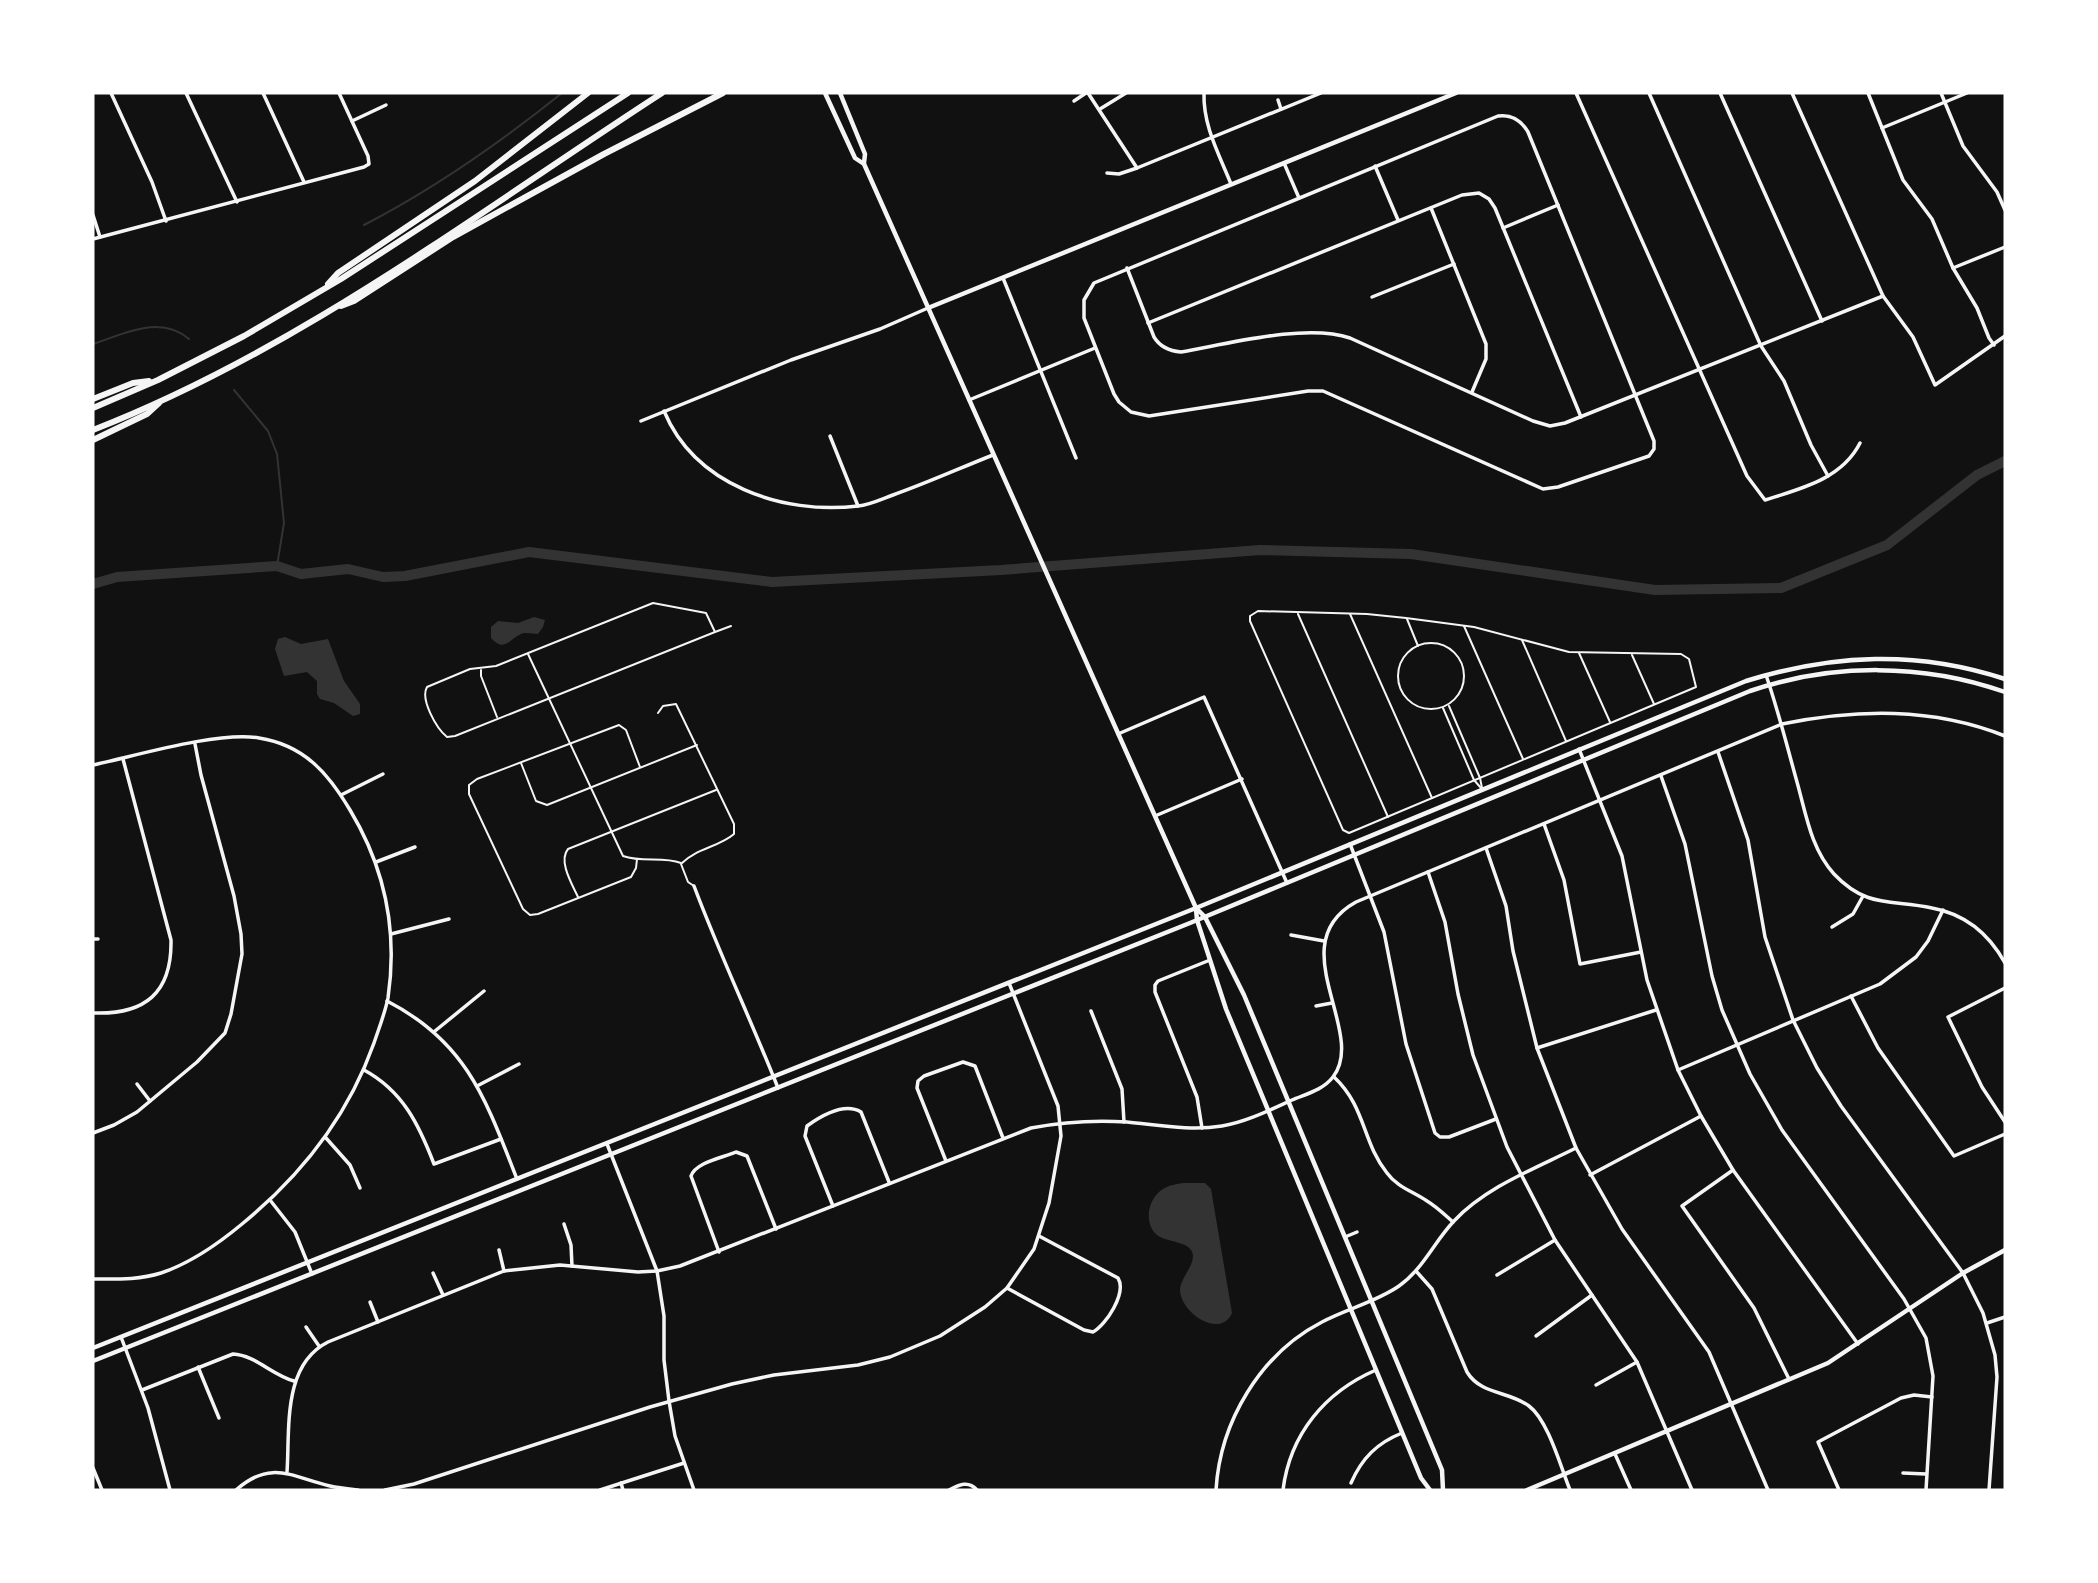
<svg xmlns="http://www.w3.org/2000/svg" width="2098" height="1583" font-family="'Fira Sans',sans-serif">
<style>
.water{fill:#333}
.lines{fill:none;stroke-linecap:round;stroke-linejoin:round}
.stream{stroke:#333;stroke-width:2}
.river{stroke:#333;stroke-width:10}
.service{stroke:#f5f5f5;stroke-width:2}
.minor{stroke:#f5f5f5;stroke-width:3.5}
.tertiary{stroke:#f5f5f5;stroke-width:4.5}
.secondary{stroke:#f5f5f5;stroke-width:4.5}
.motorway{stroke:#f5f5f5;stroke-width:6}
</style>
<rect width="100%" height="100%" fill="#111"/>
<!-- water -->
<g class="water">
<path d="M534,617L545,620L543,627L538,634C533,634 525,632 521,634C509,639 505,653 491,638V627L498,621L518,623Z"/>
<polygon points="285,637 301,644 328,639 344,681 360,704 360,714 353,716 334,703 320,699 317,694 317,681 307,672 284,676 275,649 278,639"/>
<path d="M1183,1183H1205L1211,1189L1232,1313C1221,1339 1181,1314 1180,1290C1180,1277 1199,1262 1191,1250C1185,1241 1166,1242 1157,1235C1143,1223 1148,1198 1163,1189C1169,1185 1177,1184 1183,1183Z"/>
</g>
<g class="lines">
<!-- stream -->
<g class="stream">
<path d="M364,225C434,189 501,142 562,93"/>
<path d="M93,344C124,334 160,314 189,339"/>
<polyline points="234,390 268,431 277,454 284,523 277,566"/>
</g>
<!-- river -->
<polyline class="river" points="93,584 117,577 277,566 301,574 348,569 383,577 405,576 529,552 772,582 1001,570 1260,550 1411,554 1655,590 1781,588 1887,545 1977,475 2005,461"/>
<!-- service -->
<g class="service">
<polygon points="1258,611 1367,614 1406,618 1474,627 1569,652 1681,654 1689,659 1696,687 1349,833 1343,830 1250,621 1250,616"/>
<polyline points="1298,614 1388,817"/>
<polyline points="1350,614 1432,798"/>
<polyline points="1407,619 1418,646"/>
<polyline points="1464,626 1523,759"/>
<path d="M715,632L706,613L653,603L496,666L470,669L427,687C420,699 436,728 447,737L455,736L715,632L731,626"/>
<polyline points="1522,640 1566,741"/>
<circle cx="1431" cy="676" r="33"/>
<polyline points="1579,653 1610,722"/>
<path d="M528,654L623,856C642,863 663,856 681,863"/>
<polyline points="1632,655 1654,704"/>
<polyline points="481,670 481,676 497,717"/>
<polyline points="1449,706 1480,778 1482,788"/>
<polyline points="1443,708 1474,780 1481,788"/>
<path d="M658,713L663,706L676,704L734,824V834C719,847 697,848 682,863"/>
<polyline points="521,763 536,801 547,805 697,745"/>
<polyline points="637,859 636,868 631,877 538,914 530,915 523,909 469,794 469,785 477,779 619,725 626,730 640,767"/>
<polyline points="681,864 688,882 694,886"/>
<path d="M578,897C572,884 558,861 568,849L716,790"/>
</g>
<!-- minor -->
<g class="minor">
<polyline points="111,93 152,182 166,221"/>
<polyline points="186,93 237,202"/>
<polyline points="263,93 304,182"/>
<polyline points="1088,93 1137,168"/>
<path d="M1204,93C1203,126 1219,154 1231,184"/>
<path d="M1576,93L1747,476L1765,500C1800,489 1842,479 1860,443"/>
<polyline points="1649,93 1761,346 1784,381 1811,445 1828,476"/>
<polyline points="1720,93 1822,321"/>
<polyline points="1792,93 1883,296 1913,337 1935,385 2005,336"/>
<polyline points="1868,93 1903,180 1932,219 1953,268 1977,308 1989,338 1994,345"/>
<polyline points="1941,93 1963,146 1997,192 2005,210"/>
<polyline points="1278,100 1281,109"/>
<polyline points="1074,101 1086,93"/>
<polyline points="1100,109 1126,93"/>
<path d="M1498,116C1512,114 1521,120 1528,132L1654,441V449L1649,456L1558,487L1543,489L1323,391H1308L1149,416L1131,412L1119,402L1114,394L1084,318V300L1094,283Z"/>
<polyline points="352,121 386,105"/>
<polyline points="1882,128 1967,93"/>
<polyline points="1284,163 1299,198"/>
<polyline points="1375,166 1398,220"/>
<polyline points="1107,173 1119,174 1137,168 1321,93"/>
<polyline points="1431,208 1486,344 1486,359 1472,392"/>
<polyline points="93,215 100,237"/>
<polyline points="1503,228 1558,205"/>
<polyline points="93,239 364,167 369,164 368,156 339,93"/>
<path d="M1127,268L1154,337C1160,347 1169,351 1181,352C1227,344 1306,323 1350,338L1533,421L1550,426L1565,423L1883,296"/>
<polyline points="1953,268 2005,247"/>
<polyline points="1003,278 1076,458"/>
<polyline points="1372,297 1454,264"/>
<polyline points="1148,323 1462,195 1479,193 1489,199 1495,208 1581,417"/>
<polyline points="969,400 1095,348"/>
<path d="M664,411C695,485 782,515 858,506C870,505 882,499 893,495C927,483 960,468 993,455"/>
<polyline points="641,421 791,360 880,329 928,308"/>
<polyline points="830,436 858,506"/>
<path d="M1766,675C1778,710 1787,746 1797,782C1806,814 1811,849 1834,874C1867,909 1892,899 1932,908C1965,914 1989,934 2005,963"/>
<polyline points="1118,734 1204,697 1287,883"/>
<polyline points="1579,749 1622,856 1647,980 1678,1070 1701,1116 1733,1170 1858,1344"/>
<polyline points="1718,752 1748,840 1765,937 1793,1020 1817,1068 1841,1106 1963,1273 1983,1313 1995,1355 1997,1377 1989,1490"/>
<path d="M93,765C135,756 218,731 259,738C304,745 328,773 350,810C385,868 398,930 388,998C385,1013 379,1028 374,1043C348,1116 302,1175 242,1224C218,1244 191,1263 161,1273C139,1280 116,1279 93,1279"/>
<polyline points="1661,776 1685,844 1712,976 1722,1010 1750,1074 1782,1130 1904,1299 1926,1338 1933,1376 1926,1490"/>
<polyline points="341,795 383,774"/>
<polyline points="1155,816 1242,779"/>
<polyline points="1544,824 1564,880 1580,964 1641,952"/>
<polyline points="1350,844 1384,932 1406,1044 1435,1133 1440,1137 1449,1137 1496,1119"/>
<polyline points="1486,848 1506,906 1513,951 1537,1048 1576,1148 1622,1229 1709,1352 1768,1490"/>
<polyline points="376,862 415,847"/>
<polyline points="1428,872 1445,922 1458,994 1473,1055 1507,1147 1555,1240 1637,1362 1692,1490"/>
<path d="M694,886C720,955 751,1020 778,1088"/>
<polyline points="1832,927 1853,914 1863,896"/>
<polyline points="391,934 449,919"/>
<polyline points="1291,935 1324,941"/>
<polyline points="93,939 98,939"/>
<polyline points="2005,988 1948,1017 1982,1087 2005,1122"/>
<polyline points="1851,996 1878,1048 1954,1156 2005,1134"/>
<path d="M387,1001C467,1042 486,1100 517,1179"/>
<polyline points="1316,1006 1332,1003"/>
<polyline points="1091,1011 1122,1089 1124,1122"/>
<path d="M93,1013C145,1015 172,993 171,940L123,759"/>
<polyline points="435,1031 484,991"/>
<polyline points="1537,1048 1656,1010"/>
<path d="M364,1070C403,1091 419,1125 434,1164L501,1139"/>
<polyline points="1678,1070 1880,984 1916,957 1928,941 1943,910"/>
<path d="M1334,1077C1366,1107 1362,1142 1387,1173C1397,1187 1414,1192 1427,1201C1437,1207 1445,1215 1453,1222"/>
<polyline points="137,1084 150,1101"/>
<polyline points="477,1086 519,1064"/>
<polyline points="1202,1128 1197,1097 1155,992 1155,985 1158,981 1210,960"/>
<polyline points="93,1133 114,1125 137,1112 197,1062 225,1033 231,1014 242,954 241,934 234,896 201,775 195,744"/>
<polyline points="326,1138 350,1165 360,1188"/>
<polyline points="607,1144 657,1271 664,1316 664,1360 669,1401 675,1436 694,1490"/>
<polyline points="946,1161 917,1088 918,1081 924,1076 963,1062 975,1066 1003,1138"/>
<polyline points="1733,1170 1682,1206 1754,1308 1789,1379"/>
<polyline points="1590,1175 1701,1116"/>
<polyline points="270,1200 295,1232 312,1274"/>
<path d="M833,1206L805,1136L807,1126C821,1116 844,1102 861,1112L889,1182"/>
<polyline points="564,1224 571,1245 572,1266"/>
<polyline points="1345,1237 1357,1232"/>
<polyline points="499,1250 504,1271"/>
<path d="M719,1252L691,1176C696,1162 722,1158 736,1152L747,1156L776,1229"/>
<path d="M1416,1271L1432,1289L1467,1372C1481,1395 1509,1391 1529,1406C1548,1420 1561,1468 1570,1490"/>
<polyline points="433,1273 443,1295"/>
<polyline points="1497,1275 1555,1240"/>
<path d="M1007,1288L1084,1330L1093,1332C1106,1325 1127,1293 1118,1278L1039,1236"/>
<polyline points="370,1302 378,1322"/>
<polyline points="1987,1323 2005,1317"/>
<polyline points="306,1327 319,1346"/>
<polyline points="1536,1336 1592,1295"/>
<polyline points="121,1337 148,1408 170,1490"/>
<polyline points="198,1367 219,1418"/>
<polyline points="1596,1385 1637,1362"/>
<path d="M142,1390L233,1354C255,1355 272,1375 294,1381"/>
<polyline points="1615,1454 1631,1490"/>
<polyline points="93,1468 102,1490"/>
<path d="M287,1472C290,1429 282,1365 328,1342L504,1271L560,1265L638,1272L657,1271L680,1266L1031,1128C1062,1122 1096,1120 1127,1122C1159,1125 1190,1131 1222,1126C1246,1122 1270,1110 1292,1100C1306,1094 1323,1090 1333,1077C1368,1032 1280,944 1356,902L1782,724C1857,709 1932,707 2005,736"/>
<polyline points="1903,1473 1926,1474"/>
<polyline points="621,1483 623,1490"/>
<path d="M1351,1483C1362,1458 1377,1443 1402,1433"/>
<path d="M236,1490C271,1459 292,1477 330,1486C339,1488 349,1489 358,1490"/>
<polyline points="385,1490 414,1484 650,1407 732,1384 774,1375 858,1365 890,1357 940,1336 985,1307 1007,1288 1034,1249 1049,1203 1061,1136 1058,1106 1009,983"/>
<polyline points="600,1490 684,1463"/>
<path d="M949,1490C959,1485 968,1480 977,1490"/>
<path d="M1216,1490C1220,1422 1260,1354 1322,1322C1346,1309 1376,1302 1399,1286C1423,1269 1434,1242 1454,1221C1486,1187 1534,1169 1576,1148"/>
<path d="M1283,1490C1290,1434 1325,1392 1376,1370"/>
<polyline points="1839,1490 1818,1442 1901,1398 1914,1395 1932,1397"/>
</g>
<!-- tertiary -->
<g class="tertiary">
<polyline points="928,308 1456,93"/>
<polyline points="1196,908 1205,917 1244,995 1442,1470 1443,1490"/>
<polyline points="1196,909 1197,920 1226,1009 1421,1478 1430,1490"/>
<polyline points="1527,1490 1828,1363 1963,1273 2005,1250"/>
</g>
<!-- secondary -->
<g class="secondary">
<polyline points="825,93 855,158 864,164 1196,908"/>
<polyline points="840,93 865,154 864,163"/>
<path d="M93,1348L1196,908L1746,681C1833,654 1917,650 2005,679"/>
<path d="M93,1361L1190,923L1750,691C1832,663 1923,663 2005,692"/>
</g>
<!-- motorway -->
<g class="motorway">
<polyline points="328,284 338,273 475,181 588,93"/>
<polyline points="341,306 354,301 453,237 604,154 723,93"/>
<polyline points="93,399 133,383 149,381"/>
<polyline points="93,408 158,380 244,336 341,279 628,93"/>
<path d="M93,430C299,350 478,212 662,93"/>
<polyline points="93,440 147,414 159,403"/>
</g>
</g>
<!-- border -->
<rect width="2098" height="1583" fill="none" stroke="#ffffff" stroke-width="189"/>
</svg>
